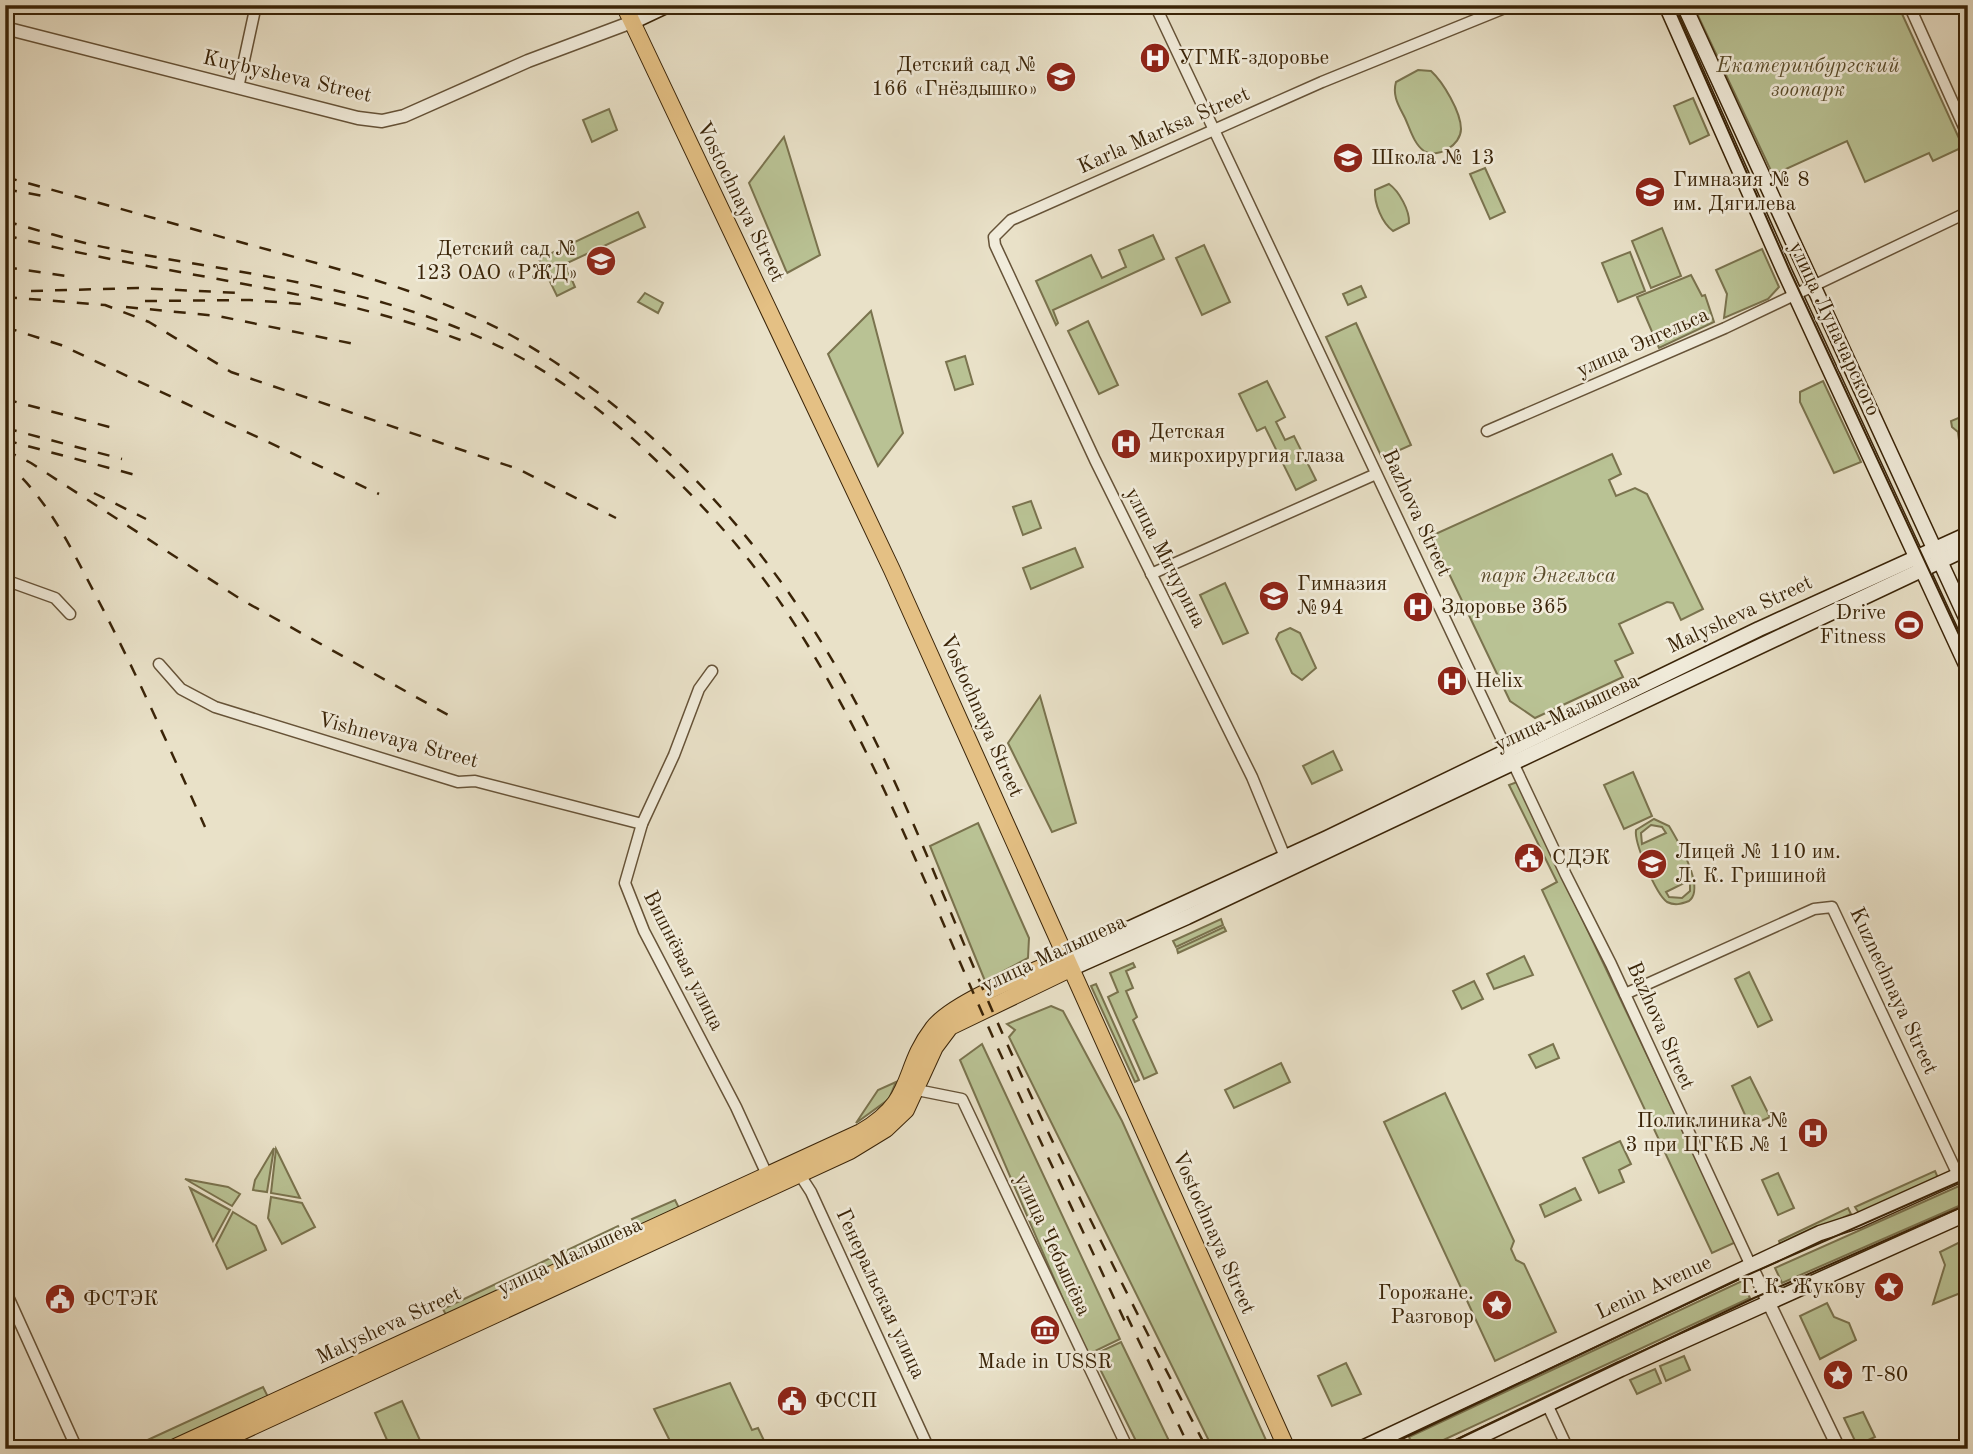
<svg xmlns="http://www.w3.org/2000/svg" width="1973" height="1454" font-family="'Old Standard TT',serif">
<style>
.green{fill:#b9c294;stroke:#7a734e;stroke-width:2;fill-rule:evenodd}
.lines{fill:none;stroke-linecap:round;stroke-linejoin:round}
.minor-casing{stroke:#665338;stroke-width:13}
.tertiary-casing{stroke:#665338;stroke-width:15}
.secondary-casing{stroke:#3a2408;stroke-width:17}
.primary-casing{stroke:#3a2408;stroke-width:18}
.minor{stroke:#f1ecdb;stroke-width:10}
.tertiary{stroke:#f1ecdb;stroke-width:12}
.secondary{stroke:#f1ecdb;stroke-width:14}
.primary{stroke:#e4c084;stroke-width:16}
.tram{stroke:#3a2408;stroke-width:2}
.rail{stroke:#3a2408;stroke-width:2.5;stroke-dasharray:12 12;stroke-linecap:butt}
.labels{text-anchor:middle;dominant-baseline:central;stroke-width:5;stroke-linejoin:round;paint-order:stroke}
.poi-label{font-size:21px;fill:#3a2408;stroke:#f1ecdb;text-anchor:start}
.park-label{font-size:21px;font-style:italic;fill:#5a4c2b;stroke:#f1ecdb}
.street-label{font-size:21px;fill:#3a2408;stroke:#f1ecdb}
</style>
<rect width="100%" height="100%" fill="#e9e1c8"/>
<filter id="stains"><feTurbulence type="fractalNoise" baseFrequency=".00286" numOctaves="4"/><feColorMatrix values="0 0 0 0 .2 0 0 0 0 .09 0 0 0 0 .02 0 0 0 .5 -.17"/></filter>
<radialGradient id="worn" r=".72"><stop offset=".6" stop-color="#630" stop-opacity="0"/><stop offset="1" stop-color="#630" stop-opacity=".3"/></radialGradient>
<!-- green -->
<g class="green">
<polygon points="1693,5 1898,5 1963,147 1933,161 1929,153 1865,182 1847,141 1773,175"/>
<path d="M1418,70L1431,71C1443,82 1461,112 1461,129C1461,145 1438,159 1424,151C1414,144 1410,129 1405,118C1399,106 1392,96 1396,82Z"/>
<polygon points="1693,98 1709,135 1690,144 1674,106"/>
<polygon points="609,109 617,130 592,142 583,120"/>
<polygon points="784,137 820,255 787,273 749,183"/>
<polygon points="1485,168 1505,212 1490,219 1470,174"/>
<path d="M1389,184C1399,191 1410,211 1409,223L1393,231C1382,223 1374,203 1375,190Z"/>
<polygon points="638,212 645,227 565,264 575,287 557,296 539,259"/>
<polygon points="1662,228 1681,276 1651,288 1632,241"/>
<polygon points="1153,235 1164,259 1053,310 1058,323 1056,325 1036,281 1091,255 1102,278 1126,267 1119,250"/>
<polygon points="1204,245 1230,302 1202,315 1176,258"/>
<polygon points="1762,249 1779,287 1768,299 1724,318 1727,294 1716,270"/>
<polygon points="1630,252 1645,291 1618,302 1602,263"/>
<polygon points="1691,275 1702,296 1705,295 1714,322 1659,348 1637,297"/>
<polygon points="1361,286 1366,297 1348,305 1343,294"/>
<polygon points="645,293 663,303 658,313 638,302"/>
<polygon points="871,311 903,433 878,466 828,354"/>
<polygon points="1088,321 1118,385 1099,394 1068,331"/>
<polygon points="1356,323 1411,445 1382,458 1326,337"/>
<polygon points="965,356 973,384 955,390 946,362"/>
<polygon points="1267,381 1285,417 1276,422 1285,440 1294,436 1316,480 1296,490 1265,427 1257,431 1239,394"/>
<polygon points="1823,381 1861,462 1834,473 1800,402 1800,392"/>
<polygon points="1968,414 1968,449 1959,440 1958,432 1952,427 1951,421"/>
<polygon points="1612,454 1621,474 1609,480 1616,496 1635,488 1647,494 1703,609 1681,620 1673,603 1667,602 1619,624 1633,653 1615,661 1623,677 1535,718 1510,701 1431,536"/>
<polygon points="1031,501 1041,528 1023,535 1013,507"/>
<polygon points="1075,548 1083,567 1031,589 1023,568"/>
<polygon points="1225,583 1248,633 1223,644 1200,595"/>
<polygon points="1290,628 1300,633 1316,668 1302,680 1292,673 1276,639 1279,633"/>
<polygon points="1040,696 1076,823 1052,832 1008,743"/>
<polygon points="1333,751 1342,770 1312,784 1303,766"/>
<polygon points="1633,772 1652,816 1624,829 1604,785"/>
<polygon points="1517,782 1736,1242 1712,1253 1542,890 1557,882 1509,785"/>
<path d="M1654,819L1669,826C1678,841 1706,888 1689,901C1681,904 1675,906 1667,902C1656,894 1634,843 1636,830ZM1651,825L1662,827L1666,833L1642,844L1641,833ZM1690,880V891L1682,898L1669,897L1666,892Z"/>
<polygon points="978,823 1029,938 1028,958 985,981 930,846"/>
<polygon points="1221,919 1223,925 1176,947 1173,941"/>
<polygon points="1224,927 1226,931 1178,953 1177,949"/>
<polygon points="1524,956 1533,975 1494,989 1487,974"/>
<polygon points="1133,963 1135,967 1126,971 1133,988 1126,991 1137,1017 1133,1020 1157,1073 1144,1079 1108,997 1118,992 1110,973"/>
<polygon points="1749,972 1772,1020 1758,1027 1735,979"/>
<polygon points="1474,981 1483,999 1462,1009 1453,991"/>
<polygon points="1096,984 1139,1080 1135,1082 1091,986"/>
<polygon points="1051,1006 1063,1011 1122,1121 1270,1449 1213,1449 1009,1037 1015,1030 1007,1024"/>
<polygon points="982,1044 1120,1339 1087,1355 960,1060"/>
<polygon points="1553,1044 1559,1058 1536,1068 1529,1055"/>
<polygon points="1281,1063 1290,1082 1234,1108 1225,1090"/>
<polygon points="1750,1077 1770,1117 1750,1126 1732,1086"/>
<polygon points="896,1082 889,1099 856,1123 878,1090"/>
<polygon points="1445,1093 1514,1241 1511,1249 1516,1260 1524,1264 1556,1332 1495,1361 1384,1122"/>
<polygon points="1620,1141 1631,1164 1619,1170 1624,1182 1599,1193 1583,1158"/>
<polygon points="274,1148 267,1192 253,1190 255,1180"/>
<polygon points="276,1149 300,1198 271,1193"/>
<polygon points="1935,1171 1938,1178 1859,1213 1855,1207"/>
<polygon points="1778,1173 1794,1208 1778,1215 1762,1180"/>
<polygon points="185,1179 228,1187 240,1194 232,1206"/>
<polygon points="1968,1182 1968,1202 1782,1283 1775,1268"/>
<polygon points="190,1188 230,1210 213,1241"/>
<polygon points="1575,1188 1581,1200 1545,1217 1540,1205"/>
<polygon points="271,1197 302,1203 315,1227 282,1244 268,1218"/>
<polygon points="675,1200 679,1208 636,1227 632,1219"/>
<polygon points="1848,1208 1851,1214 1781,1247 1779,1241"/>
<polygon points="233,1212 256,1226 266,1250 227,1269 216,1245"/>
<polygon points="618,1226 622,1234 446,1315 443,1309"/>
<polygon points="1968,1238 1968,1290 1933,1304 1945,1265 1940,1252"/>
<polygon points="1742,1281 1750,1298 1424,1449 1414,1449 1409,1437"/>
<polygon points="1827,1303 1834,1317 1849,1323 1856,1340 1820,1359 1800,1316"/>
<polygon points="1121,1342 1173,1449 1140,1449 1093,1355"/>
<polygon points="1684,1356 1690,1370 1666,1381 1660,1366"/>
<polygon points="1346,1363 1361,1394 1332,1406 1318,1376"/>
<polygon points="1655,1369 1661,1383 1637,1394 1630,1380"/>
<polygon points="730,1383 752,1430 758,1428 768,1449 674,1449 654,1409"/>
<polygon points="263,1387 268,1397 155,1449 128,1449"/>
<polygon points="402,1401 424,1449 391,1449 375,1413"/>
<polygon points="1863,1412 1875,1437 1857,1445 1844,1418"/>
</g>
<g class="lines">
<!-- minor casing -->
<g class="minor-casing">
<g id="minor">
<polyline points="1155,5 1566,875 1611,964 1751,1266"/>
<polyline points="1909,5 1968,136"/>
<polyline points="238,88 256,5"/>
<polyline points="1487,431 1725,328 1968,212"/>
<polyline points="1151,574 1376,474"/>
<polyline points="5,580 55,598 70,614"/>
<polyline points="159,664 181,689 215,707 458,782 475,781 642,824"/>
<polyline points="712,671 699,689 674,755 642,824 625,883 644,931 736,1107 769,1179"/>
<polyline points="1285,857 1252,777 1095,460 995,245 994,237 1011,220 1322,82 1512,5"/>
<polyline points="1625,994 1814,909 1832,907 1958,1175"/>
<polyline points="917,1090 962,1099 1128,1449"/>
<polyline points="795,1173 800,1175 811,1192 929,1449"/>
<polyline points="5,1290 77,1449"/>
<polyline points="1547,1404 1568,1449"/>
</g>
</g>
<!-- tertiary casing -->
<g class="tertiary-casing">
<g id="tertiary">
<polyline points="5,28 358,118 382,121 404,116 528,61 632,22"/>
<polyline points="1751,1266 1839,1449"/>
</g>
</g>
<!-- secondary casing -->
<g class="secondary-casing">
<g id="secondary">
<polyline points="1666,5 1785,273 1968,669"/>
<polyline points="1684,5 1968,622"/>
<polyline points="632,22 668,5"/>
<polyline points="1065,958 1327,838 1759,629 1968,534"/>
<polyline points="1070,969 1187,917 1968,548"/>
<polyline points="1360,1449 1820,1233 1857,1221 1968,1171"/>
<polyline points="1454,1449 1621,1369 1968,1213"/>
</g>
</g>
<!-- primary casing -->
<g class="primary-casing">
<g id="primary">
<polyline points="624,5 892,570 1287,1449"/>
<path d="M171,1449L861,1132C917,1099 900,1071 933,1028C954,1001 1032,972 1065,958"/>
<polyline points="204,1449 850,1151 886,1129 906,1110 935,1047 950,1027 1070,969"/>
</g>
</g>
<!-- minor -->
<use href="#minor" class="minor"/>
<!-- tertiary -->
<use href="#tertiary" class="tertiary"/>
<!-- secondary -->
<use href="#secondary" class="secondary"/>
<!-- primary -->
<use href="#primary" class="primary"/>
<!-- tram -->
<g class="tram">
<polyline points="1673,5 1790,271 1968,654"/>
<polyline points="1381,1449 1745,1276 1968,1178"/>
<polyline points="1437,1449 1754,1298 1968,1204"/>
</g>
<!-- rail -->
<g class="rail">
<path d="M5,177C90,200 174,224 258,247C344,271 436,293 514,337C649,414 761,536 838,670C904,786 949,915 1004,1037C1067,1176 1136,1313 1207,1449"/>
<polyline points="5,189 43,196"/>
<path d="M5,221C41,231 76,242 113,249C241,274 373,286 492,343C548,369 600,408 645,450C699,500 750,555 790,617C869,738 922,877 980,1008C1027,1115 1078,1220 1127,1326"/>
<path d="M5,235C159,276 322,286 471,344"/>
<polyline points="5,267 72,277"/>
<polyline points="31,291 138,288 240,293"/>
<polyline points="5,297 105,305 149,322 231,372 518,469 616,518"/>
<polyline points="145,301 250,300 302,304"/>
<polyline points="126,307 218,316 359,345"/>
<polyline points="5,327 61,345 379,494"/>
<polyline points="5,399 117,429"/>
<polyline points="5,428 122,459"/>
<polyline points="5,440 143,477"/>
<polyline points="5,450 31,463 242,600 450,716"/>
<path d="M5,462C47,497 70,546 95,594C135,670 170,749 205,827"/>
<polyline points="94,493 146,519"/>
<polyline points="1127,1316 1190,1449"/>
</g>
</g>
<!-- icons -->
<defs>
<g id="hospital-disc" transform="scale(1.575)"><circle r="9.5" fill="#8f2418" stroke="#f1ecdb"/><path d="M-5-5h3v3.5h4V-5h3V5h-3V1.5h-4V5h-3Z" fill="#fff"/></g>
<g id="school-disc" transform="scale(1.575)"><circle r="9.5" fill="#8f2418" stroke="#f1ecdb"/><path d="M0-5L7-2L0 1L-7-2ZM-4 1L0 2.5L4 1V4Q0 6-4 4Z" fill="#fff"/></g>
<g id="stadium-disc" transform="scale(1.575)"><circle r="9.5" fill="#8f2418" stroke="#f1ecdb"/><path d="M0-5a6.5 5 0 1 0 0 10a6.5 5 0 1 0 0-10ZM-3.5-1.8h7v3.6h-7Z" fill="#fff"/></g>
<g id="civic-disc" transform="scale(1.575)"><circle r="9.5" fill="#8f2418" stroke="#f1ecdb"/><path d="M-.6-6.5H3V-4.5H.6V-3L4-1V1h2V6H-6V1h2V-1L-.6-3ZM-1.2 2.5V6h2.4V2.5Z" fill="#fff"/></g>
<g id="sight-disc" transform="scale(1.575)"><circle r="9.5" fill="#8f2418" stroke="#f1ecdb"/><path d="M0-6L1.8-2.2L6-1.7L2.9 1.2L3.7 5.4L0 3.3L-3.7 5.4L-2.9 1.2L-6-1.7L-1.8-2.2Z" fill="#fff"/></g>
<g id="museum-disc" transform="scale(1.575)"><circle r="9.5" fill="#8f2418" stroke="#f1ecdb"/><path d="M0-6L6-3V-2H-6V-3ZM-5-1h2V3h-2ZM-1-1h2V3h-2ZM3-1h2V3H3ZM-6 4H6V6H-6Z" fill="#fff"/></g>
</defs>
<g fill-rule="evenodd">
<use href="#hospital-disc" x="1155" y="58"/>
<use href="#school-disc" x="1061" y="77"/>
<use href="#school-disc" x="1348" y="158"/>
<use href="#school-disc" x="1650" y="192"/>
<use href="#school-disc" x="601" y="261"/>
<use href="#hospital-disc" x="1126" y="444"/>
<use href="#school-disc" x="1274" y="596"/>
<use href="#hospital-disc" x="1418" y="607"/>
<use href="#stadium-disc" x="1909" y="625"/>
<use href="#hospital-disc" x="1452" y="681"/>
<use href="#civic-disc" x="1529" y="858"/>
<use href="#school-disc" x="1652" y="864"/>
<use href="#hospital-disc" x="1813" y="1133"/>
<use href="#sight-disc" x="1889" y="1287"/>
<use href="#civic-disc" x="60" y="1299"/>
<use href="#sight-disc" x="1497" y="1305"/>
<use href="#museum-disc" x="1045" y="1330"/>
<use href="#sight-disc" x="1838" y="1375"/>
<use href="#civic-disc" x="792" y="1401"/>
</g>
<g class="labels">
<!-- poi labels -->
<g class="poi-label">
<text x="1178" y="58">УГМК-здоровье</text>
<text x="1038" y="65" text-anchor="end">Детский сад №<tspan x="1038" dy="24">166 «Гнёздышко»</tspan></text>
<text x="1371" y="158">Школа № 13</text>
<text x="1673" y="180">Гимназия № 8<tspan x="1673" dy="24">им. Дягилева</tspan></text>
<text x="578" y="249" text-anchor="end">Детский сад №<tspan x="578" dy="24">123 ОАО «РЖД»</tspan></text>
<text x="1149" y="432">Детская<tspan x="1149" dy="24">микрохирургия глаза</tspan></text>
<text x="1297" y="584">Гимназия<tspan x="1297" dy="24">№94</tspan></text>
<text x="1441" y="607">Здоровье 365</text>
<text x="1886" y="613" text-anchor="end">Drive<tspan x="1886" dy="24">Fitness</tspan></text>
<text x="1475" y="681">Helix</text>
<text x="1675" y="852">Лицей № 110 им.<tspan x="1675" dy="24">Л. К. Гришиной</tspan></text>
<text x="1552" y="858">СДЭК</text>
<text x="1790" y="1121" text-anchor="end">Поликлиника №<tspan x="1790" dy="24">3 при ЦГКБ № 1</tspan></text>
<text x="1866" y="1287" text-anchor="end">Г. К. Жукову</text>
<text x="1474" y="1293" text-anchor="end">Горожане.<tspan x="1474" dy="24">Разговор</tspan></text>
<text x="83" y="1299">ФСТЭК</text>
<text x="1045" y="1362" text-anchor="middle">Made in USSR</text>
<text x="1861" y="1375">Т-80</text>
<text x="815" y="1401">ФССП</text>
</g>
<!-- park labels -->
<g class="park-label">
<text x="1808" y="66">Екатеринбургский<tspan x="1808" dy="24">зоопарк</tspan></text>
<text x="1548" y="576">парк Энгельса</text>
</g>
<!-- street labels -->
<g class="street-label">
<text transform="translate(287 77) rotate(13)">Kuybysheva Street</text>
<text transform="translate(1164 131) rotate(-24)">Karla Marksa Street</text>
<text transform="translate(740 202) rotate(64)">Vostochnaya Street</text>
<text transform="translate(1834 329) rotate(65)">улица Луначарского</text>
<text transform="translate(1643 343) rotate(-24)">улица Энгельса</text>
<text transform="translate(1416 513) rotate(65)">Bazhova Street</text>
<text transform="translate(1165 558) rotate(63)">улица Мичурина</text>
<text transform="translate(1740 615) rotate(-25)">Malysheva Street</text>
<text transform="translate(1567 713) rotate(-25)">улица Малышева</text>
<text transform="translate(981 716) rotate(66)">Vostochnaya Street</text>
<text transform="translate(398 741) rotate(15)">Vishnevaya Street</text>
<text transform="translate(1054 954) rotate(-25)">улица Малышева</text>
<text transform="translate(683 961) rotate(63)">Вишнёвая улица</text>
<text transform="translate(1893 991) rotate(65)">Kuznechnaya Street</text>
<text transform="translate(1660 1026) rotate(66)">Bazhova Street</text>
<text transform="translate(1213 1233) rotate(66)">Vostochnaya Street</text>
<text transform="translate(1052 1245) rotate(65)">улица Чебышёва</text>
<text transform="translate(570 1257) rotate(-25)">улица Малышева</text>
<text transform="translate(1654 1288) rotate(-25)">Lenin Avenue</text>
<text transform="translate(880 1294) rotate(65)">Генеральская улица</text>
<text transform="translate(389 1326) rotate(-25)">Malysheva Street</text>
</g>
</g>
<!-- margin -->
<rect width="1973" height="1454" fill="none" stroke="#e9e1c8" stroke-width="28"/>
<rect x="7" y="7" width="1959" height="1440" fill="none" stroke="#3a2408" stroke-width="3.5"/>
<rect x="14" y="14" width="1945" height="1426" fill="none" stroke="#3a2408" stroke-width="2"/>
<rect width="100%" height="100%" filter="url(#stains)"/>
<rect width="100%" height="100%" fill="url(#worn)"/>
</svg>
